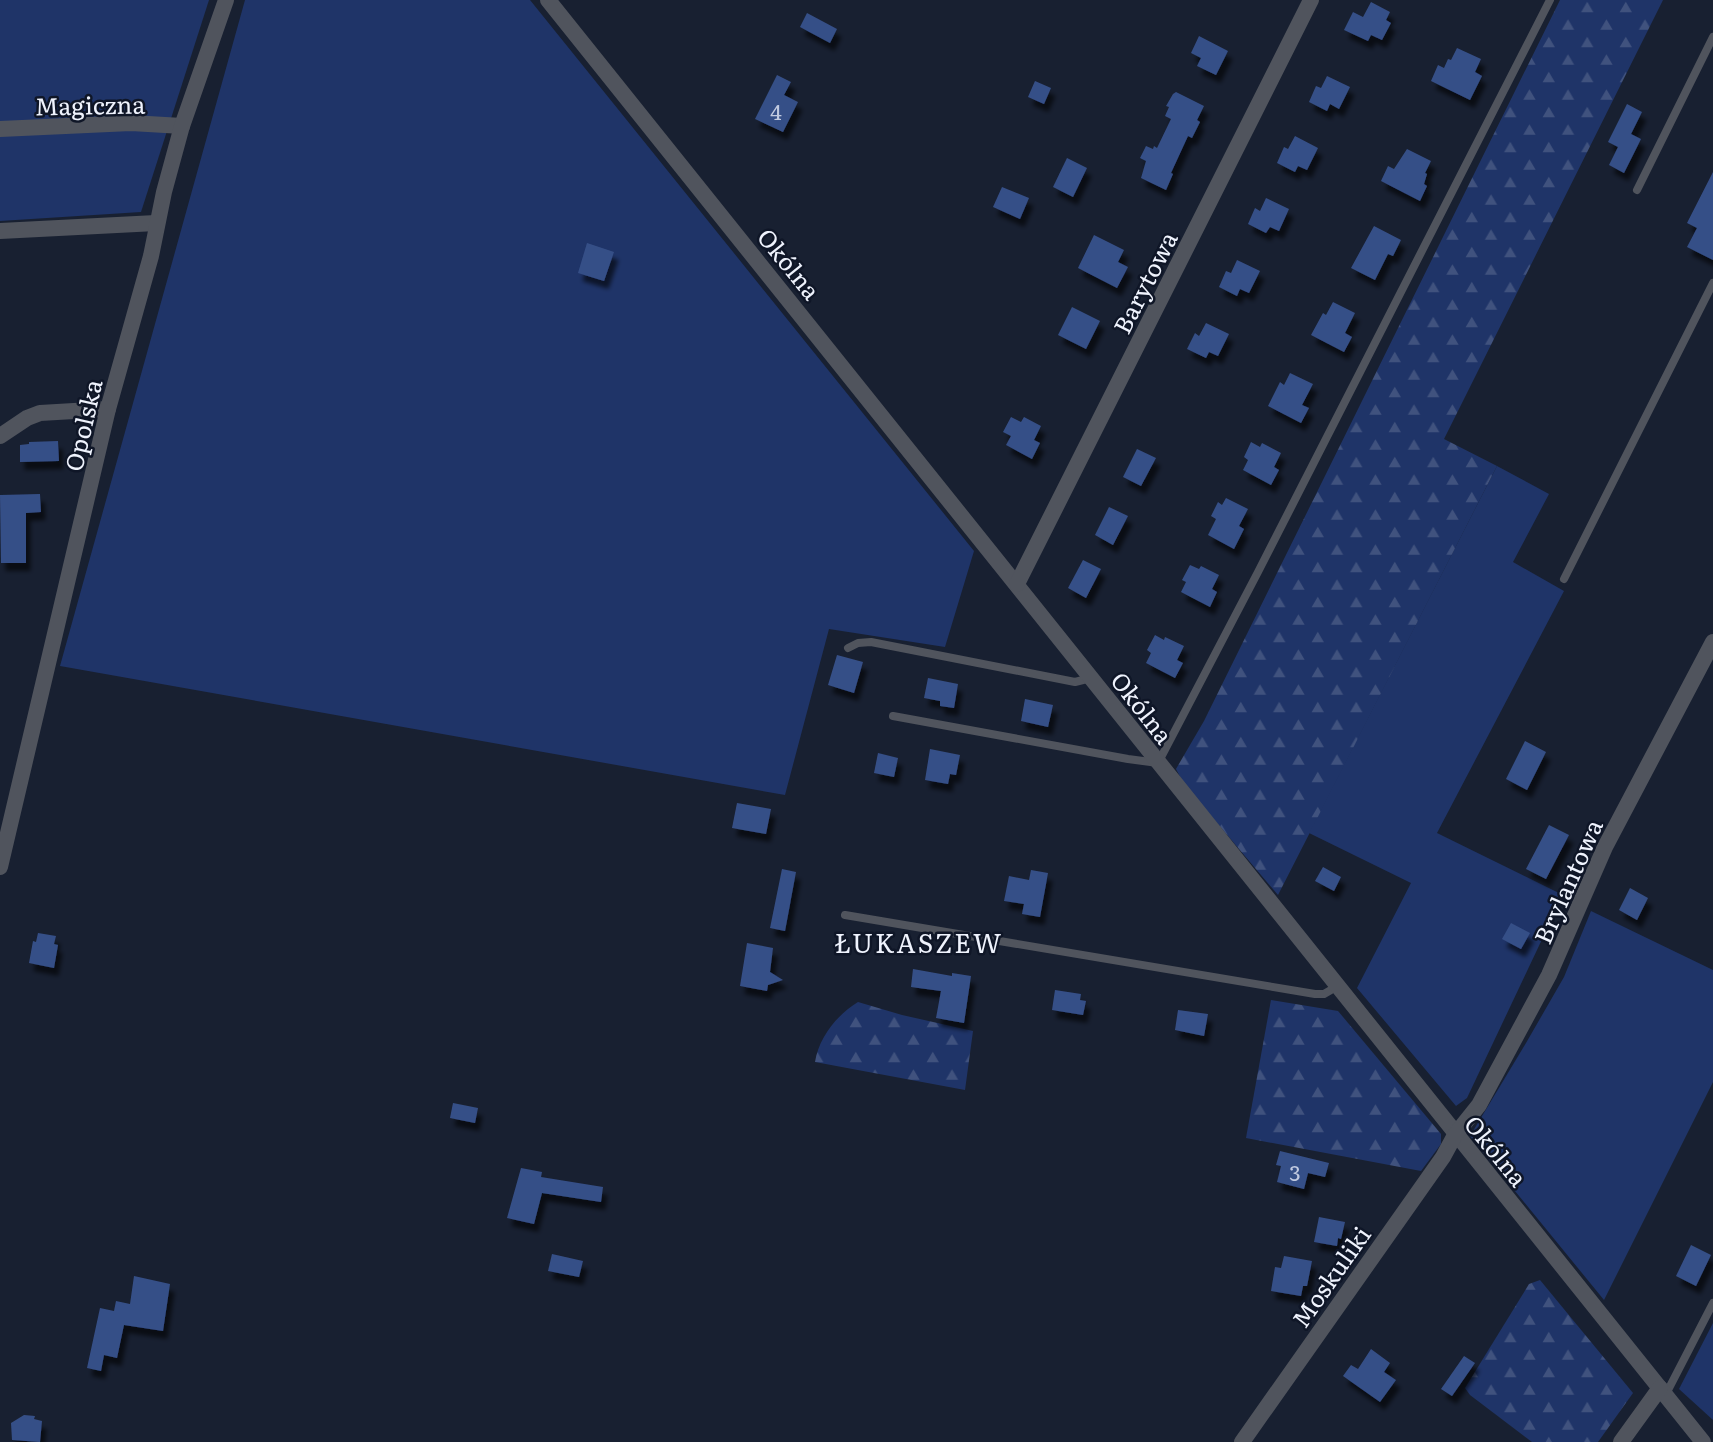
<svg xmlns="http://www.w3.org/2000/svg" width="1713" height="1442" font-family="Literata,serif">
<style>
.grass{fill:#1f3468}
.forest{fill:url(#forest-firs)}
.building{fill:#364f87;filter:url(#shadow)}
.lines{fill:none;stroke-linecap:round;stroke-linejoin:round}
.service{stroke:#50545d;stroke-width:8}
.minor{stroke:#50545d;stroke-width:16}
.labels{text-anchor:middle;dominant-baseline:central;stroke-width:5;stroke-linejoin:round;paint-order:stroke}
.number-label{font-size:21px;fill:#c1cae0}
.street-label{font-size:24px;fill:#eff3fd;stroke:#0f1627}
.neighbourhood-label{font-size:26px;letter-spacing:2px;fill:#eff3fd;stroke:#0f1627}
</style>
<defs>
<pattern id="forest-firs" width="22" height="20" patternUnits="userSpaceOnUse" patternTransform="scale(1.75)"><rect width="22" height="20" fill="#1f3468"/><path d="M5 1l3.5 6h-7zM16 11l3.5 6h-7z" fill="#40527e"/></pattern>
<filter id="shadow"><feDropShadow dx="4.5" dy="8" stdDeviation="2" flood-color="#0009"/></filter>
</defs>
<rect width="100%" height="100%" fill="#182031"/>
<!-- grass -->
<g class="grass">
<polygon points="0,0 209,0 141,212 0,221"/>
<polygon points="245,0 530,0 974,551 945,647 829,629 785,795 60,666"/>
<polygon points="1497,466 1549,494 1513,562 1564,591 1437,833 1563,895 1467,1098 1456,1106 1357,988 1411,883 1309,833"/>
<polygon points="1591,911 1713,970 1713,1082 1604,1300 1470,1136 1526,1043 1564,977"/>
<polygon points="1713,1323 1713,1420 1679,1389"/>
</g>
<!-- forest -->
<g class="forest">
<polygon points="1560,0 1663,0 1444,439 1497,466 1278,895 1184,784 1176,769 1204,721"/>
<polygon points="1271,1000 1338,1011 1441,1134 1441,1144 1421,1171 1246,1138"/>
<path d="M858,1002L902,1015L973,1031L965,1090L815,1062C819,1037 837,1015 858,1002Z"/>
<polygon points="1540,1280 1633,1393 1598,1442 1532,1442 1470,1395 1465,1388 1529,1284"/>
</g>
<!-- building -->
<g class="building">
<polygon points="1371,2 1390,12 1386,20 1391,23 1382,40 1371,35 1368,41 1344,30 1353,12 1363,17"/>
<polygon points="807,13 837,29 830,43 800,27"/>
<polygon points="1199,36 1228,51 1216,75 1197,66 1201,58 1191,53"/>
<polygon points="1457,48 1481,59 1475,72 1482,76 1470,100 1431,81 1438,65 1444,68 1448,59 1451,60"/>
<polygon points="777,75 791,82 784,95 798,102 783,132 755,119"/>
<polygon points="1327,76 1350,87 1339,109 1330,104 1327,111 1309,102 1316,86 1321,88"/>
<polygon points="1035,81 1051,88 1044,104 1028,97"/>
<polygon points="1176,92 1204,106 1197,120 1200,122 1192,138 1188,136 1171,173 1173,174 1166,190 1141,178 1146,161 1140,158 1146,146 1153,149 1154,146 1157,148 1171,119 1165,116 1169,107 1166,106 1173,94"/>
<polygon points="1627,104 1642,112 1631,134 1641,139 1624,173 1609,165 1618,147 1608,142"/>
<polygon points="1295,136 1318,148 1307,170 1298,166 1295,172 1277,163 1284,147 1288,149"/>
<polygon points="1407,149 1431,161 1425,173 1427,174 1424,184 1427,186 1420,201 1381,181 1388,166 1394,169"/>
<polygon points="1067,158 1087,168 1073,197 1053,187"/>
<polygon points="1713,172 1713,260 1687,247 1697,228 1687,223"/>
<polygon points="1002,187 1029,198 1020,219 993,207"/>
<polygon points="1266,198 1289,209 1279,231 1270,227 1266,233 1248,224 1255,208 1260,211"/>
<polygon points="1374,226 1401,240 1393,256 1388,254 1375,280 1351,268"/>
<polygon points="1094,235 1124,250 1118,262 1128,267 1117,288 1078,268"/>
<polygon points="587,243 614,252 604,281 578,273"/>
<polygon points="1237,260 1260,271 1249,293 1240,289 1237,296 1219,287 1226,271 1231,273"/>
<polygon points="1333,302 1355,313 1345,333 1352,337 1344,352 1311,335 1323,313 1326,315"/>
<polygon points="1072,307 1100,321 1086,349 1058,335"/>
<polygon points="1206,323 1229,334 1218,356 1209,352 1206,358 1187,349 1195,333 1199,336"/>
<polygon points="1290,373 1313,384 1302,405 1309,408 1301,423 1268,406 1280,382 1284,385"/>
<polygon points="1011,417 1021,422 1024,417 1041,426 1034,440 1040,443 1032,459 1006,445 1011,436 1003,432"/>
<polygon points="58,441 59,461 20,462 20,445 29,444 29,442"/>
<polygon points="1251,442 1260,447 1262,443 1281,453 1274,467 1279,470 1271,485 1243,470 1248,460 1244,457"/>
<polygon points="1137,449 1156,458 1141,486 1123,477"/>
<polygon points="40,494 41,512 26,513 26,563 1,563 0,495"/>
<polygon points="1226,498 1248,509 1239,526 1244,529 1234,549 1208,535 1216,519 1211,516 1218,502 1222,505"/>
<polygon points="1109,507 1128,516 1113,545 1095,535"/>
<polygon points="1083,560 1101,569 1086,598 1068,588"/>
<polygon points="1190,565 1199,569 1201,566 1219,575 1212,589 1217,592 1210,607 1181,592 1186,582 1182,580"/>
<polygon points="1155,635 1164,640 1165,637 1184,646 1177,660 1183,663 1175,678 1146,663 1151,653 1147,650"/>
<polygon points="837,655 863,662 854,693 828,685"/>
<polygon points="928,678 958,684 954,708 940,706 940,701 924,698"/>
<polygon points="1025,699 1053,705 1048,727 1021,721"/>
<polygon points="1525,741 1546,752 1527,790 1506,779"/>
<polygon points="930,749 960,755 956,775 950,774 948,784 925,780"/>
<polygon points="878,753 898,758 894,777 874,773"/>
<polygon points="737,803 771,809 766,834 732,828"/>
<polygon points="1549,825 1569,835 1546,879 1526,869"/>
<polygon points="1323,867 1341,877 1334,891 1315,881"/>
<polygon points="782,869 796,872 785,931 770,928"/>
<polygon points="1031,870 1048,873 1040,917 1022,914 1024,904 1004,901 1009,876 1029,880"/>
<polygon points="1630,888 1648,898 1637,920 1619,910"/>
<polygon points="1511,923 1530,933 1521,949 1502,939"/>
<polygon points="38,933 56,936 54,944 58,945 54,968 29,963 33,941 36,942"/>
<polygon points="747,943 773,948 770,972 783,980 768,985 767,991 740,986"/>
<polygon points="913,969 952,976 952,973 971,976 964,1023 936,1018 941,991 911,987"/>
<polygon points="1055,990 1081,994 1080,1000 1086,1001 1083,1015 1052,1010"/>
<polygon points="1178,1010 1208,1014 1204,1036 1175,1030"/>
<polygon points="453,1103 478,1108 475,1123 450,1118"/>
<polygon points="1280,1151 1329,1163 1325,1177 1308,1173 1304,1189 1277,1182 1281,1166 1276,1165"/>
<polygon points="521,1168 542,1172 541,1177 603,1187 601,1202 542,1193 534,1224 507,1218"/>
<polygon points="1319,1217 1345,1222 1341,1239 1338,1238 1337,1246 1314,1242"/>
<polygon points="1691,1245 1711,1255 1696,1286 1676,1276"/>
<polygon points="552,1254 583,1261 579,1277 548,1271"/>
<polygon points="1284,1256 1312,1261 1307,1286 1303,1286 1301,1296 1271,1291 1275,1267 1281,1268"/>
<polygon points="134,1276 170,1284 163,1331 124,1325 117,1358 104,1355 101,1371 87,1368 100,1308 114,1311 116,1301 130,1304"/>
<polygon points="1371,1349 1390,1363 1384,1372 1396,1380 1380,1402 1343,1376 1351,1365 1358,1369"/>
<polygon points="1464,1356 1475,1363 1452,1396 1441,1389"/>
<polygon points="24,1415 35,1416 34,1419 42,1421 40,1442 12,1440 11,1423"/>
</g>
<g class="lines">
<!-- service -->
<g class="service">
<polyline points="1637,190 1713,37"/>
<polyline points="1564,579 1713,283"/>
<polyline points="848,648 858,643 871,642 1075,682 1091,678"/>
<polyline points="893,716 1128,759 1158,763 1258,572 1550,0"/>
<polyline points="845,915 1315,994 1324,994 1336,987"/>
<polyline points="1666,1394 1713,1303"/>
</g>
<!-- minor -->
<g class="minor">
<polyline points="548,0 1703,1442"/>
<polyline points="0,129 131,123 182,126"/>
<polyline points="0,231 156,223"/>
<polyline points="0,436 27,418 40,413 108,409"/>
<polyline points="1017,584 1311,0"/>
<polyline points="0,867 108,409 151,256 164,192 182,126 226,0"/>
<polyline points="1242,1442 1443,1157 1455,1135 1479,1105 1549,975 1605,847 1713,642"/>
<polyline points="1621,1442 1660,1388"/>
</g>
</g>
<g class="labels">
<!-- number labels -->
<g class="number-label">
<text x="776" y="110">4</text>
<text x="1295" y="1171">3</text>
</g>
<!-- street labels -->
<g class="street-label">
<text transform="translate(90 104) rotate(-1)">Magiczna</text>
<text transform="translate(790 263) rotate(51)">Okólna</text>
<text transform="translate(1144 282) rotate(-63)">Barytowa</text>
<text transform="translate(82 425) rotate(-77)">Opolska</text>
<text transform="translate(1143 707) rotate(52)">Okólna</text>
<text transform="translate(1567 881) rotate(-66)">Brylantowa</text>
<text transform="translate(1497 1150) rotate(51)">Okólna</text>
<text transform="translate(1330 1276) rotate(-55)">Moskuliki</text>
</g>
<!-- neighbourhood labels -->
<g class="neighbourhood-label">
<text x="919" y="941">ŁUKASZEW</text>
</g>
</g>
</svg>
